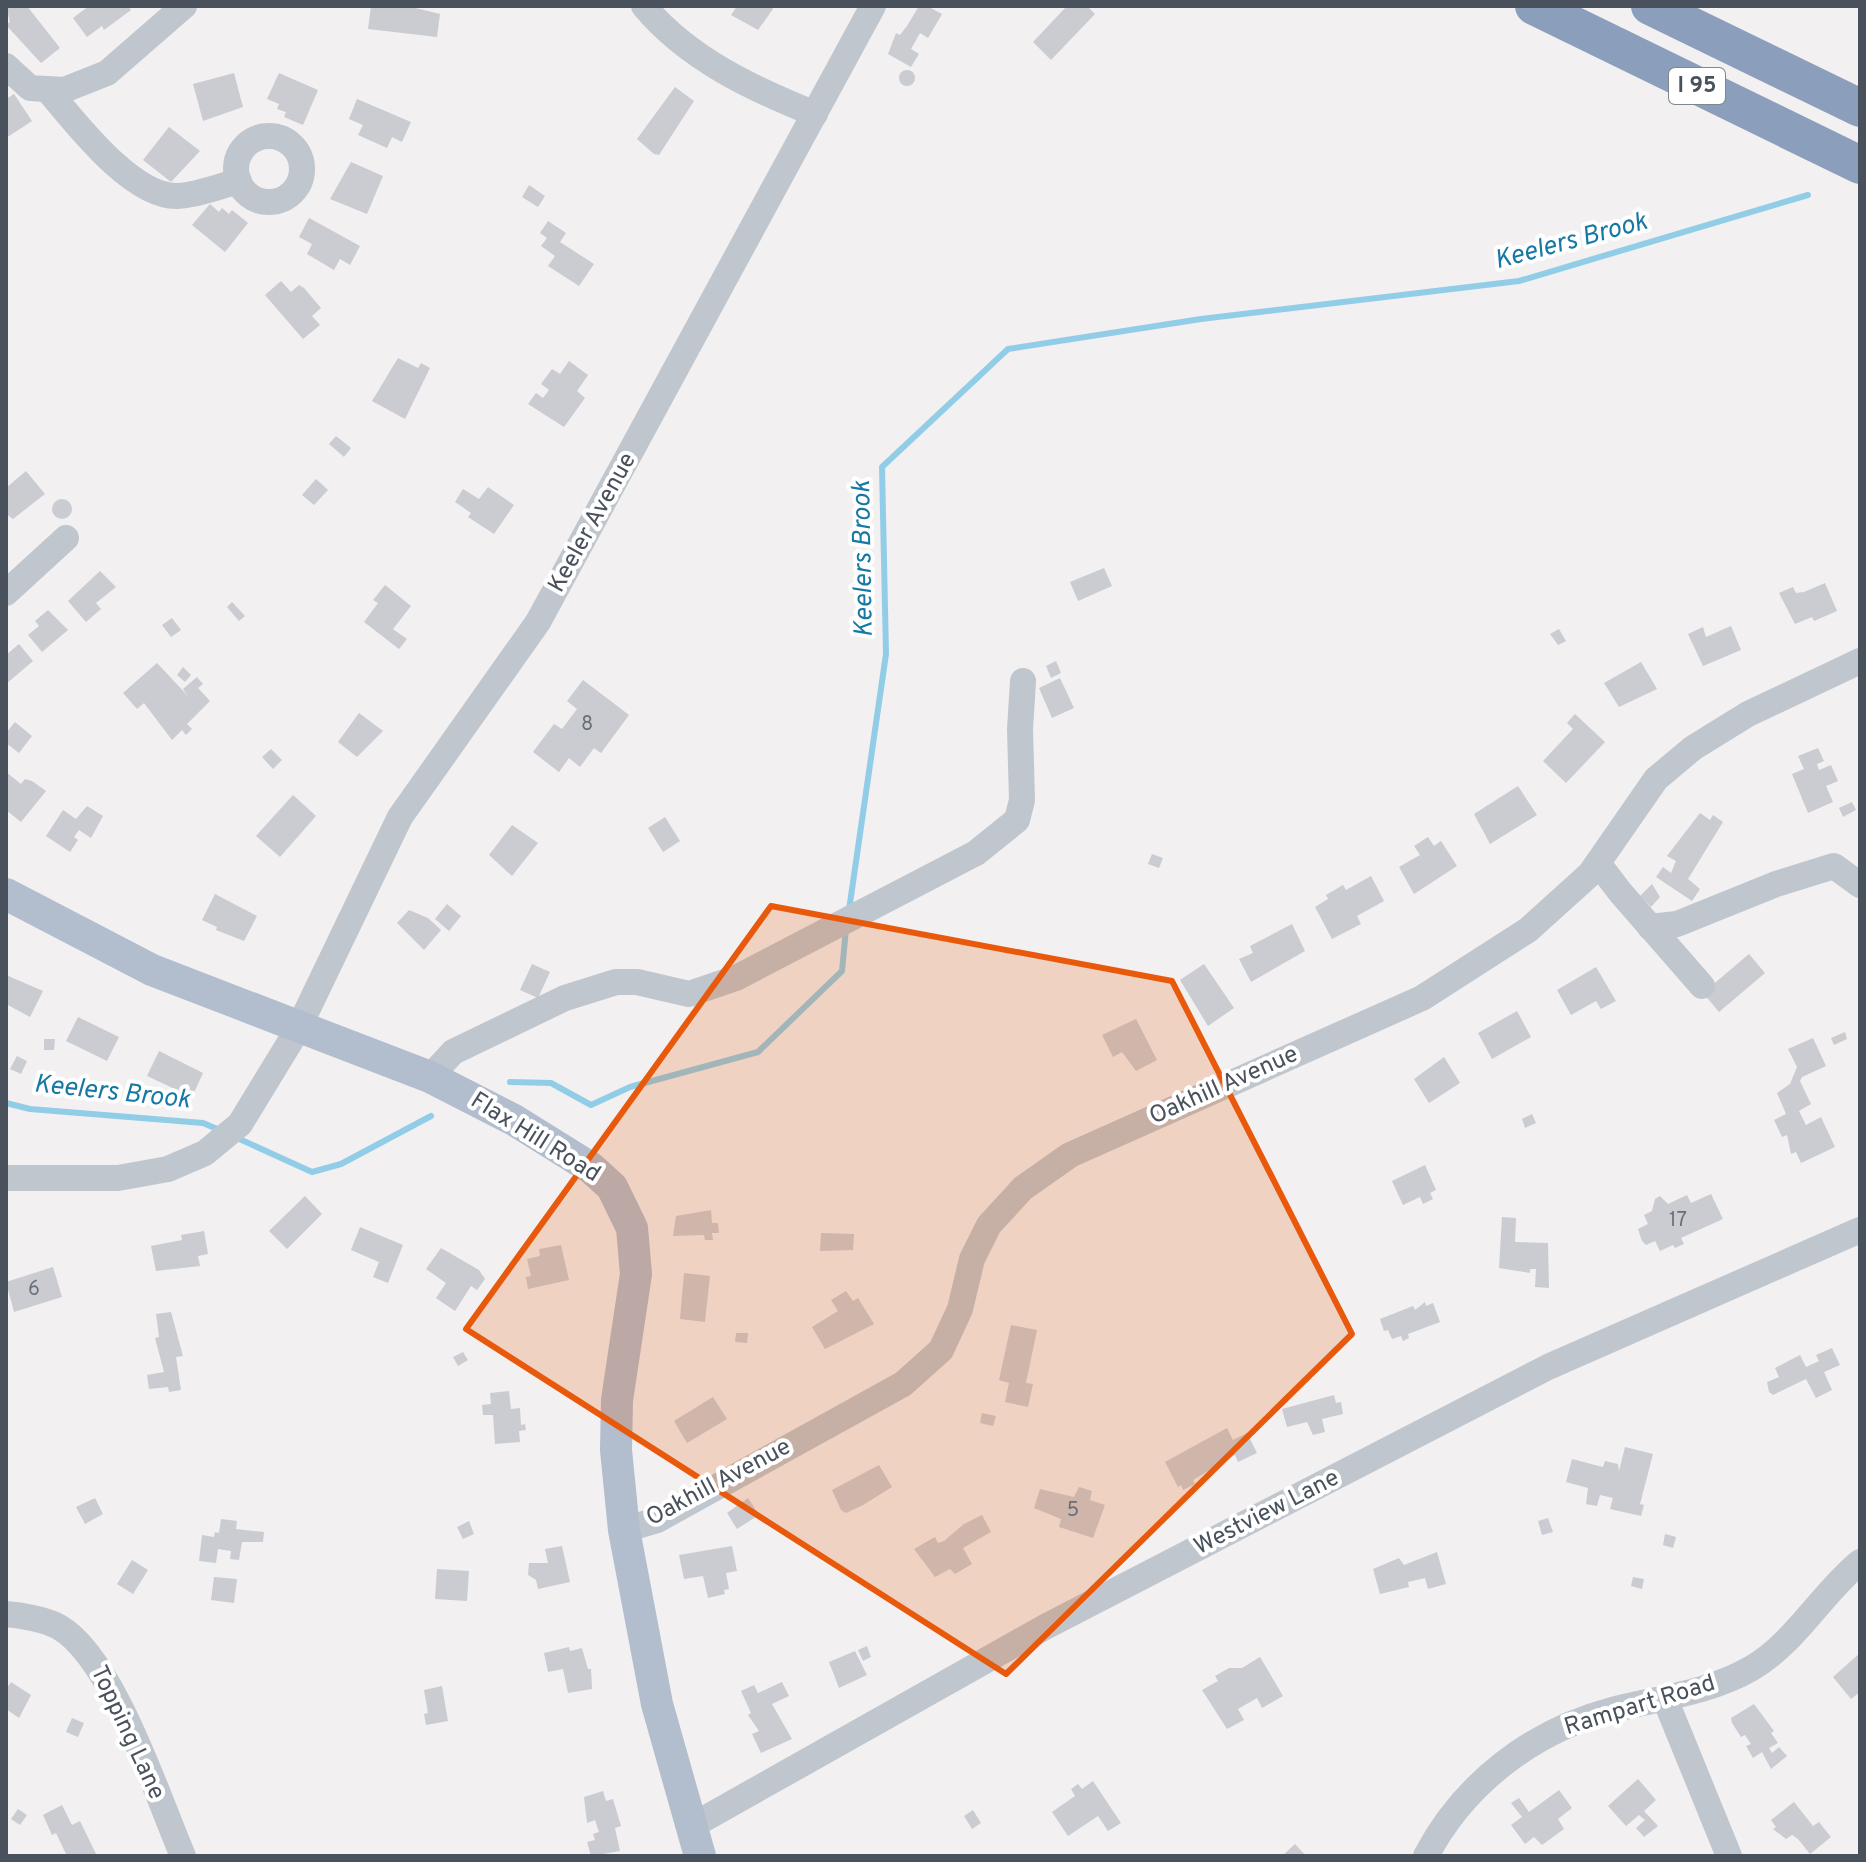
<svg xmlns="http://www.w3.org/2000/svg" width="1866" height="1862" font-family="Overpass,sans-serif">
<style>
.lines{fill:none;stroke-linecap:round;stroke-linejoin:round}
.stream{stroke:#92cde7;stroke-width:6}
.building{fill:#caccd2}
.minor{stroke:#bfc6ce;stroke-width:26}
.major{stroke:#b2bdcd;stroke-width:32}
.highway{stroke:#8b9ebb;stroke-width:38}
.marked{fill:#e8590c;fill-opacity:0.2;stroke:#e8590c;stroke-width:6;stroke-linejoin:round}
.labels{text-anchor:middle;dominant-baseline:central;stroke-width:8;stroke-linejoin:round;paint-order:stroke}
.number-label{font-size:20px;fill:#69707a}
.shield{fill:#fff;stroke:#80868d;stroke-width:2}
.shield-label{font-size:22px;font-weight:bold;fill:#49525c}
.street-label{font-size:24px;fill:#49525c;stroke:#fff}
.water-label{font-size:26px;font-style:italic;fill:#1678a3;stroke:#fff}
</style>
<rect width="100%" height="100%" fill="#f2f0f0"/>
<g class="lines">
<!-- stream -->
<g class="stream">
<polyline points="849,910 886,654 882,467 1008,349 1201,319 1519,281 1808,195"/>
<polyline points="510,1082 551,1083 591,1105 630,1087 758,1052 842,971 846,929"/>
<polyline points="6,1103 30,1109 203,1123 222,1131"/>
<polyline points="235,1137 312,1172 341,1164 431,1116"/>
</g>
</g>
<!-- building -->
<g class="building">
<polygon points="6,6 27,6 60,48 41,63 6,25 10,22"/>
<polygon points="89,6 128,6 131,10 104,30 102,26 87,37 73,18"/>
<polygon points="371,6 407,6 440,14 437,37 368,29"/>
<polygon points="737,6 772,6 773,9 758,30 731,15"/>
<polygon points="919,6 927,6 942,14 928,38 920,33 911,49 919,54 911,67 888,54 896,33 900,35 907,26"/>
<polygon points="1067,6 1087,6 1095,14 1051,60 1033,42"/>
<circle cx="907" cy="78" r="8"/>
<polygon points="234,73 243,107 203,121 193,84"/>
<polygon points="279,73 318,90 303,125 284,117 286,112 277,109 279,104 267,99"/>
<polygon points="675,87 694,101 659,155 654,154 637,139"/>
<polygon points="14,94 32,121 6,138 6,99"/>
<polygon points="357,99 411,122 402,142 392,137 387,148 358,135 363,125 349,119"/>
<polygon points="169,127 200,151 171,182 143,160"/>
<polygon points="351,162 383,176 367,214 330,199"/>
<polygon points="529,185 545,196 538,207 522,197"/>
<polygon points="210,204 219,212 222,208 229,214 232,210 248,223 225,252 192,225"/>
<polygon points="309,218 360,246 350,265 340,259 334,270 307,254 312,244 299,237"/>
<polygon points="548,221 566,233 560,242 594,264 579,286 548,266 555,256 541,246 547,238 540,233"/>
<polygon points="281,281 291,292 299,285 304,288 321,308 312,316 320,325 303,339 265,295"/>
<polygon points="398,358 418,368 421,363 430,368 405,419 372,401"/>
<polygon points="569,361 588,375 577,391 585,398 564,427 528,404 536,393 543,398 549,390 541,384 552,369 560,374"/>
<polygon points="336,436 351,448 344,457 329,444"/>
<polygon points="26,471 45,494 13,519 6,514 6,488"/>
<polygon points="316,479 328,490 314,505 302,495"/>
<polygon points="488,487 514,505 494,534 468,517 471,513 455,502 463,489 479,499"/>
<circle cx="62" cy="509" r="10"/>
<polygon points="1104,568 1112,586 1078,601 1070,582"/>
<polygon points="100,571 116,587 96,603 101,609 86,622 68,601"/>
<polygon points="1825,583 1837,611 1814,621 1812,617 1795,624 1779,593 1793,587 1796,593 1804,592"/>
<polygon points="385,585 411,606 393,629 407,639 399,649 364,622 378,603 373,600"/>
<polygon points="232,602 245,616 239,621 227,607"/>
<polygon points="48,610 68,630 42,652 28,635 39,626 35,621"/>
<polygon points="172,618 181,630 171,637 162,625"/>
<polygon points="1731,626 1741,650 1703,666 1688,634 1703,627 1706,637"/>
<polygon points="1559,629 1566,641 1558,645 1550,634"/>
<polygon points="19,644 33,661 6,684 6,655"/>
<polygon points="1056,661 1061,673 1051,678 1046,666"/>
<polygon points="1641,662 1657,689 1619,707 1604,683"/>
<polygon points="157,663 188,696 183,689 197,677 203,684 198,688 210,701 187,724 192,729 186,735 182,730 172,740 144,703 137,709 123,693"/>
<polygon points="183,667 191,675 185,682 177,675"/>
<polygon points="1060,678 1074,708 1052,718 1039,688"/>
<polygon points="583,680 629,715 601,753 594,748 580,767 569,758 559,772 533,752 554,724 562,729 577,709 567,701"/>
<polygon points="359,713 383,731 357,757 338,742"/>
<polygon points="1575,714 1605,742 1566,783 1543,761 1573,729 1567,723"/>
<polygon points="15,722 32,736 19,753 6,743 6,733"/>
<polygon points="1818,748 1824,761 1817,764 1819,770 1831,765 1838,781 1826,786 1833,802 1808,813 1792,774 1804,769 1798,756"/>
<polygon points="271,749 282,760 273,769 262,757"/>
<polygon points="6,772 21,784 25,779 32,781 46,791 21,822 6,810"/>
<polygon points="1518,786 1537,815 1490,844 1474,814"/>
<polygon points="293,795 316,816 280,857 256,836"/>
<polygon points="1852,802 1856,810 1843,817 1839,808"/>
<polygon points="87,806 103,816 91,838 79,830 74,837 78,840 70,852 46,836 63,810 76,819"/>
<polygon points="1700,813 1710,820 1713,815 1723,822 1688,879 1700,889 1692,901 1656,877 1663,867 1671,873 1676,861 1667,856"/>
<polygon points="665,817 680,841 663,852 648,828"/>
<polygon points="512,825 538,843 512,876 489,855"/>
<polygon points="1428,837 1434,846 1441,841 1457,866 1414,894 1399,867 1420,855 1414,846"/>
<polygon points="1152,854 1163,858 1159,868 1148,864"/>
<polygon points="1371,876 1384,901 1357,916 1361,924 1332,939 1315,907 1328,899 1326,895 1343,885 1346,890"/>
<polygon points="1652,884 1660,897 1651,907 1640,896"/>
<polygon points="215,894 257,916 244,941 216,930 217,927 202,920"/>
<polygon points="447,904 461,916 449,931 435,919"/>
<polygon points="409,910 428,918 441,930 424,950 397,923"/>
<polygon points="1292,924 1305,951 1251,982 1239,959 1253,953 1250,946"/>
<polygon points="1749,954 1765,973 1719,1012 1703,993"/>
<polygon points="532,964 550,972 538,998 520,990"/>
<polygon points="1204,964 1234,1008 1208,1026 1180,980"/>
<polygon points="1596,967 1616,1001 1601,1009 1596,1001 1571,1015 1557,990"/>
<polygon points="6,975 43,991 30,1017 6,1004"/>
<polygon points="1517,1011 1531,1037 1492,1059 1478,1033"/>
<polygon points="78,1017 119,1037 107,1061 66,1041"/>
<polygon points="1136,1019 1157,1060 1136,1071 1122,1052 1113,1057 1102,1035"/>
<polygon points="1845,1032 1847,1039 1834,1045 1831,1038"/>
<polygon points="1813,1038 1826,1066 1802,1077 1800,1081 1811,1104 1799,1111 1806,1125 1821,1117 1835,1147 1801,1163 1796,1152 1791,1154 1787,1135 1782,1137 1774,1120 1786,1114 1777,1093 1790,1084 1797,1067 1788,1049"/>
<polygon points="44,1039 55,1039 54,1050 44,1050"/>
<polygon points="159,1051 203,1073 192,1097 147,1076"/>
<polygon points="17,1056 27,1061 21,1074 10,1069"/>
<polygon points="1444,1057 1460,1083 1429,1103 1414,1079"/>
<polygon points="1532,1114 1536,1123 1525,1128 1522,1119"/>
<polygon points="1425,1165 1436,1190 1430,1193 1433,1199 1423,1204 1420,1197 1403,1205 1392,1181"/>
<polygon points="1711,1194 1723,1219 1681,1238 1684,1244 1675,1248 1673,1245 1660,1251 1655,1241 1646,1245 1642,1241 1638,1229 1648,1224 1644,1215 1652,1211 1655,1199 1660,1196 1668,1204 1687,1195 1691,1203"/>
<polygon points="305,1196 322,1214 287,1249 269,1231"/>
<polygon points="711,1210 712,1223 718,1223 719,1233 712,1233 713,1240 705,1240 704,1235 673,1236 676,1216"/>
<polygon points="1502,1217 1516,1218 1515,1242 1548,1243 1549,1288 1535,1287 1536,1269 1530,1269 1530,1273 1499,1268"/>
<polygon points="360,1227 403,1245 388,1283 373,1277 379,1262 351,1250"/>
<polygon points="204,1231 208,1254 198,1256 200,1266 156,1271 151,1246 182,1240 181,1235"/>
<polygon points="821,1233 854,1234 853,1250 820,1251"/>
<polygon points="561,1245 569,1280 528,1289 526,1277 531,1276 527,1259 540,1256 539,1249"/>
<polygon points="441,1248 479,1270 485,1279 477,1290 471,1286 455,1311 436,1298 446,1283 426,1269"/>
<polygon points="53,1267 62,1297 14,1312 6,1282"/>
<polygon points="684,1273 710,1276 705,1322 680,1319"/>
<polygon points="846,1291 853,1301 858,1298 874,1324 825,1349 812,1327 838,1311 831,1300"/>
<polygon points="1425,1302 1426,1306 1433,1303 1440,1322 1408,1334 1409,1338 1403,1341 1401,1336 1392,1339 1388,1330 1384,1331 1380,1319 1413,1306 1415,1310"/>
<polygon points="171,1312 183,1356 176,1357 181,1390 169,1392 168,1387 149,1389 147,1375 164,1372 155,1338 159,1337 156,1314"/>
<polygon points="1011,1325 1037,1330 1026,1383 1033,1384 1028,1407 1005,1402 1009,1383 999,1380"/>
<polygon points="736,1333 748,1333 747,1343 735,1342"/>
<polygon points="1832,1348 1840,1365 1824,1372 1832,1390 1816,1398 1806,1379 1773,1395 1769,1392 1767,1382 1779,1377 1775,1368 1800,1355 1806,1367 1819,1361 1816,1355"/>
<polygon points="463,1352 468,1360 458,1366 453,1357"/>
<polygon points="509,1391 511,1409 520,1408 521,1425 525,1424 526,1430 519,1431 520,1442 495,1444 493,1415 483,1415 482,1405 491,1404 490,1393"/>
<polygon points="1334,1395 1336,1403 1341,1402 1343,1414 1322,1419 1325,1432 1313,1435 1307,1422 1287,1427 1282,1409"/>
<polygon points="713,1397 727,1419 687,1443 674,1421"/>
<polygon points="982,1413 996,1416 993,1426 980,1423"/>
<polygon points="1227,1428 1233,1440 1247,1433 1257,1453 1238,1462 1235,1455 1193,1480 1195,1484 1183,1490 1181,1485 1178,1487 1165,1462"/>
<polygon points="1625,1447 1653,1454 1640,1504 1644,1505 1641,1516 1610,1509 1613,1498 1600,1495 1597,1506 1586,1504 1588,1488 1566,1482 1572,1459 1603,1467 1605,1461 1618,1464 1619,1471"/>
<polygon points="879,1465 892,1487 863,1505 846,1513 841,1510 832,1490"/>
<polygon points="1079,1487 1092,1491 1090,1500 1105,1505 1093,1538 1059,1527 1061,1519 1034,1508 1040,1489 1074,1497"/>
<polygon points="95,1498 103,1514 85,1524 76,1507"/>
<polygon points="748,1498 759,1515 737,1529 727,1513"/>
<polygon points="982,1515 991,1532 963,1548 972,1564 955,1574 950,1569 935,1577 914,1549 935,1537 938,1543 944,1541 964,1524"/>
<polygon points="1548,1518 1553,1532 1542,1535 1538,1521"/>
<polygon points="221,1519 237,1521 236,1529 264,1532 263,1542 242,1542 239,1560 230,1559 231,1551 218,1549 216,1563 199,1561 202,1535 214,1537 215,1532 219,1533"/>
<polygon points="469,1521 474,1534 463,1539 457,1527"/>
<polygon points="1665,1534 1676,1537 1673,1548 1663,1545"/>
<polygon points="562,1546 570,1582 538,1589 536,1580 528,1575 529,1563 548,1563 545,1549"/>
<polygon points="732,1546 737,1571 726,1573 729,1589 724,1590 725,1594 708,1598 703,1576 684,1579 679,1555"/>
<polygon points="1437,1552 1446,1584 1428,1589 1425,1578 1408,1582 1409,1587 1380,1594 1373,1569 1399,1558 1404,1565"/>
<polygon points="132,1560 148,1570 133,1594 117,1584"/>
<polygon points="437,1569 469,1571 467,1601 435,1599"/>
<polygon points="214,1577 237,1579 234,1603 211,1600"/>
<polygon points="1633,1577 1644,1579 1642,1589 1631,1586"/>
<polygon points="867,1646 871,1657 863,1661 858,1650"/>
<polygon points="569,1647 570,1651 582,1648 588,1669 591,1669 592,1689 568,1693 563,1669 548,1672 544,1653"/>
<polygon points="855,1651 867,1675 839,1688 829,1662"/>
<polygon points="1860,1653 1860,1692 1851,1699 1833,1677"/>
<polygon points="1260,1657 1283,1696 1262,1708 1257,1698 1238,1709 1244,1720 1227,1729 1202,1690 1218,1681 1215,1676 1229,1668 1242,1668"/>
<polygon points="11,1682 31,1695 19,1718 6,1709 6,1689"/>
<polygon points="782,1682 789,1696 772,1704 792,1739 761,1753 752,1734 759,1731 748,1715 751,1713 741,1691 754,1685 758,1693"/>
<polygon points="442,1686 448,1721 426,1725 424,1714 428,1713 424,1690"/>
<polygon points="1754,1704 1774,1731 1771,1733 1778,1743 1769,1748 1772,1753 1779,1747 1787,1756 1771,1769 1762,1752 1753,1758 1746,1746 1751,1744 1745,1735 1741,1737 1732,1723 1731,1718"/>
<polygon points="72,1718 84,1723 78,1737 66,1732"/>
<polygon points="1638,1779 1656,1800 1644,1811 1658,1826 1644,1837 1636,1828 1645,1820 1639,1815 1626,1826 1608,1806"/>
<polygon points="1093,1781 1121,1823 1108,1831 1098,1816 1068,1836 1052,1812 1075,1796 1071,1789 1078,1784 1082,1789"/>
<polygon points="1559,1790 1572,1808 1558,1819 1564,1829 1542,1845 1534,1837 1525,1844 1511,1825 1522,1817 1511,1803 1519,1798 1529,1812"/>
<polygon points="603,1791 606,1801 613,1799 621,1826 615,1828 620,1851 591,1856 587,1842 595,1840 593,1834 599,1832 595,1820 587,1823 584,1797"/>
<polygon points="1794,1802 1813,1826 1819,1822 1831,1837 1810,1854 1798,1839 1792,1835 1786,1839 1773,1829 1776,1827 1771,1820"/>
<polygon points="62,1805 72,1825 80,1821 97,1856 67,1856 56,1833 52,1835 43,1815"/>
<polygon points="18,1809 27,1815 20,1825 11,1819"/>
<polygon points="973,1810 981,1823 972,1829 964,1816"/>
<polygon points="1295,1844 1306,1856 1282,1856"/>
</g>
<g class="lines">
<!-- minor -->
<g class="minor">
<path d="M644,6C688,59 753,89 815,114"/>
<polyline points="6,66 30,88 64,90 107,73 184,6"/>
<path d="M47,89C75,122 132,198 178,196C198,195 220,186 239,181"/>
<circle cx="269" cy="169" r="33"/>
<polyline points="6,593 66,538"/>
<polyline points="1598,863 1620,892 1702,986"/>
<polyline points="1650,927 1677,924 1776,884 1834,866 1860,885"/>
<polyline points="430,1077 453,1052 565,998 616,982 637,982 689,994 736,978 976,853 1017,820 1022,800 1020,729 1023,681"/>
<polyline points="6,1178 118,1178 168,1169 205,1153 240,1124 298,1029 400,817 538,622 873,6"/>
<polyline points="624,1530 657,1520 903,1384 941,1350 960,1309 972,1259 989,1225 1023,1188 1070,1155 1422,998 1528,930 1590,874 1656,779 1693,748 1748,714 1860,661"/>
<path d="M6,1614C21,1615 47,1620 59,1627C113,1658 158,1798 183,1856"/>
<polyline points="1665,1699 1729,1856"/>
<polyline points="690,1827 1045,1627 1548,1367 1860,1230"/>
<path d="M1426,1856C1464,1783 1533,1731 1612,1710C1659,1698 1709,1693 1752,1668C1796,1642 1821,1594 1860,1562"/>
</g>
<!-- major -->
<polyline class="major" points="6,894 152,970 430,1077 514,1120 591,1168 612,1187 632,1228 636,1274 617,1400 616,1450 624,1530 657,1704 700,1856"/>
<!-- highway -->
<g class="highway">
<polyline points="1534,6 1860,165"/>
<polyline points="1650,6 1860,108"/>
</g>
</g>
<!-- marked area -->
<path class="marked" d="M771,906L1172,981L1352,1334L1006,1674L466,1329Z"/>
<g class="labels">
<!-- number labels -->
<g class="number-label">
<text x="587" y="725">8</text>
<text x="1678" y="1221">17</text>
<text x="34" y="1290">6</text>
<text x="1073" y="1511">5</text>
</g>
<!-- shield labels -->
<rect class="shield" x="1669" y="68" width="56" height="36" rx="6"/>
<g class="shield-label">
<text x="1697" y="86">I 95</text>
</g>
<!-- street labels -->
<g class="street-label">
<text transform="translate(593 523) rotate(-61)">Keeler Avenue</text>
<text transform="translate(1224 1086) rotate(-24)">Oakhill Avenue</text>
<text transform="translate(535 1138) rotate(32)">Flax Hill Road</text>
<text transform="translate(719 1483) rotate(-28)">Oakhill Avenue</text>
<text transform="translate(1267 1513) rotate(-27)">Westview Lane</text>
<text transform="translate(1640 1706) rotate(-17)">Rampart Road</text>
<text transform="translate(127 1733) rotate(65)">Topping Lane</text>
</g>
<!-- water labels -->
<g class="water-label">
<text transform="translate(1571 242) rotate(-15)">Keelers Brook</text>
<text transform="translate(864 559) rotate(-91)">Keelers Brook</text>
<text transform="translate(112 1093) rotate(6)">Keelers Brook</text>
</g>
</g>
<!-- border -->
<rect width="1866" height="1862" fill="none" stroke="#49525c" stroke-width="16"/>
</svg>
